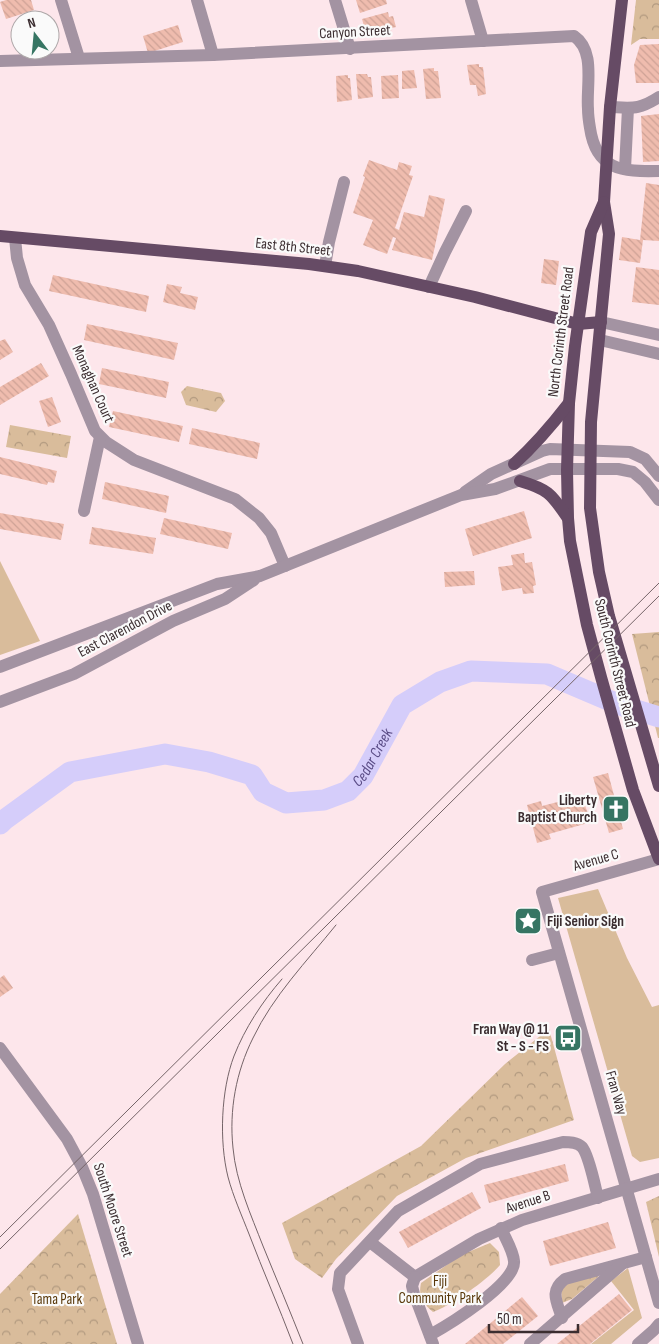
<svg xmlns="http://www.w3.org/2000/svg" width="659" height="1344" font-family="'Sofia Sans Condensed',sans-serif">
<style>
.grass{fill:#d9bc9b}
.forest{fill:url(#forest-crowns)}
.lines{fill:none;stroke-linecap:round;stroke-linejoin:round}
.river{stroke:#d5cdfa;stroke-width:21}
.building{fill:url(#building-back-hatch)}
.minor{stroke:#a393a2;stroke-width:12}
.major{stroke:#664b65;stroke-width:12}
.tram{stroke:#756468;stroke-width:1}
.labels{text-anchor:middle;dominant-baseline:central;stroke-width:4.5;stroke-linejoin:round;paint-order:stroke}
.street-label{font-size:15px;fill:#3b2d30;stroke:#fafafa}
.poi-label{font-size:15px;font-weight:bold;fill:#3b2d30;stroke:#fafafa;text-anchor:end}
.park-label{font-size:15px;fill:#583708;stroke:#fafafa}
.water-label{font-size:16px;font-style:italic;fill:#5a4c86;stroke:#fafafa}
</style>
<defs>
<pattern id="forest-crowns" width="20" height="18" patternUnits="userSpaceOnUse" patternTransform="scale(1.25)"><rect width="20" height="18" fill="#d9bc9b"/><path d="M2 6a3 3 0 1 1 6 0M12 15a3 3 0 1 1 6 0" fill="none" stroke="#b1997f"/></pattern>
<pattern id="building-back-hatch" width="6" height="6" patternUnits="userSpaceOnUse" patternTransform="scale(1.25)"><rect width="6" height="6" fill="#efbcae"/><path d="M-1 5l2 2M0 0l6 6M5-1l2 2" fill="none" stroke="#cea296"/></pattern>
</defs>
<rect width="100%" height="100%" fill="#fde6eb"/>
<!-- grass -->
<g class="grass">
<polygon points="0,561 40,641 0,655"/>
<polygon points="598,889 627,958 652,1007 659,1005 659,1158 640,1162 632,1156 558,898"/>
<polygon points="628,1268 642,1318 611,1344 591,1344 634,1310 611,1281"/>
</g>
<!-- forest -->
<g class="forest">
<polygon points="636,0 659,0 659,39 640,39 631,45"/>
<polygon points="187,386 221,393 225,401 216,412 186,405 181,392"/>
<polygon points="10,425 71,436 67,458 6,447"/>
<polygon points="659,632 659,738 658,738 632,634"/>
<polygon points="549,1029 574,1120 466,1158 397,1196 336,1259 322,1278 295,1259 282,1223 421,1146 505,1064"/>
<polygon points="659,1196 659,1257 646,1202"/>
<polygon points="78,1214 117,1344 0,1344 0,1294"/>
<path d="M490,1243L499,1252L500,1265C489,1279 450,1306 433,1312C423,1304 418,1296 421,1283L461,1255Z"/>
<polygon points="600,1273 598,1277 572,1299 562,1303 561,1286"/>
</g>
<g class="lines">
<!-- river -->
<path class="river" id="s1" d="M0,824L4,820L70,772L165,754L209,762L252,775L263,792L286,803L324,800L348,791L363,776L402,705L440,682L471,671L547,674L620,705L659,717"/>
</g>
<!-- building -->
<g class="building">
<polygon points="6,0 31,0 34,10 6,19 0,2"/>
<polygon points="356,0 386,0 387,4 360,13"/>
<polygon points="388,12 389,17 393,16 396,27 392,28 392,30 367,37 362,19"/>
<polygon points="48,14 50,20 30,20"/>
<polygon points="178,25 183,42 148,53 143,36"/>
<polygon points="659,44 659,83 636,83 634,65 640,45"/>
<polygon points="479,64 479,67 483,67 486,94 478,96 476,85 470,85 467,65"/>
<polygon points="434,68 434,71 438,71 441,98 426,99 423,69"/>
<polygon points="414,70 417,88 402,89 402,71"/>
<polygon points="356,74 367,74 368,77 371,77 373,97 358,99"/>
<polygon points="348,75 348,78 350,78 352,100 337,102 336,76"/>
<polygon points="398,75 399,98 382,99 381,76"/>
<polygon points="659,114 659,161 643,162 641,116"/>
<polygon points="369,160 397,170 399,162 412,166 409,175 413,176 395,228 399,230 404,212 424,217 429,195 445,199 432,260 392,250 396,238 393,237 387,254 363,245 373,220 353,213 365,177 363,176"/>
<polygon points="646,183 659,185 659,241 643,240 640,263 619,260 622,237 640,240"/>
<polygon points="544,259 559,261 556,285 541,283"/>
<polygon points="636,267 659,270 659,305 632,302"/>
<polygon points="53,275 149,296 146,312 49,291"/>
<polygon points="167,284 182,287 180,293 198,297 195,310 163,302"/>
<polygon points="87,324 178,343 174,360 84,340"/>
<polygon points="5,339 13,352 0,360 0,341"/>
<polygon points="41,363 49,376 0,405 0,387"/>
<polygon points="102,368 169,382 166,398 99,384"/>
<polygon points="52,397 61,422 48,427 39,401"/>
<polygon points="113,411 183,426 179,442 109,427"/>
<polygon points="192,428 260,443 257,459 189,444"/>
<polygon points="0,457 57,471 54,483 48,482 47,485 0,474"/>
<polygon points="105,482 169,496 166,513 102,499"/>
<polygon points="524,511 532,538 473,556 465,529"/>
<polygon points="0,513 64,524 61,540 0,529"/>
<polygon points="164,518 232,533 228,549 160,534"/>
<polygon points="92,527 156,538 153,554 89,544"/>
<polygon points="524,553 525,563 532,562 536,585 533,586 534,593 523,594 522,588 502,591 498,567 513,565 511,555"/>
<polygon points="474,571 475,585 445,587 444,572"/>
<polygon points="608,773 623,829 609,833 593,777"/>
<polygon points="581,796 588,813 585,813 588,823 549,834 551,839 537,843 527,805 541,801 542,806"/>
<polygon points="4,975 13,988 0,997 0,978"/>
<polygon points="565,1164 569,1181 489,1203 484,1185"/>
<polygon points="472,1192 481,1208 408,1248 399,1232"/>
<polygon points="608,1222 616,1248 550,1266 543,1241"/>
<polygon points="619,1294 632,1310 590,1344 557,1344"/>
<polygon points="522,1297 538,1316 503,1344 465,1344"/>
</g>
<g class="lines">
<!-- minor -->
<g class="minor">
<polyline points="61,0 79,58"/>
<polyline points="197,0 213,55"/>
<polyline points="335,0 350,49"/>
<polyline points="471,0 483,41"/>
<path d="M0,61L213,55L574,36C596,51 586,86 588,109C588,115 589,122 590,128C596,170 622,172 659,171"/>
<path d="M610,107C633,108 639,110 659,97"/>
<polyline points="625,169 628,108"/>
<polyline points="15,238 17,258 25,285 49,325 71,374 95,431 106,442 134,460 235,499 259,518 271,533 285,566"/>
<polyline points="325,266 329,242 344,182"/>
<polyline points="429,287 445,252 466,211"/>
<polyline points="601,322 659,335"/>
<polyline points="600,340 659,354"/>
<polyline points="465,492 491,474 542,451 550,449 630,452 645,459 659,476"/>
<polyline points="84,511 100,437"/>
<polyline points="0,667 217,584 260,576 461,495 495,489 550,469 618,469 633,472 645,482 659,500"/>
<polyline points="0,702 74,674 173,621 225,599 254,580"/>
<polyline points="659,859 542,892 659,1303"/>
<polyline points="532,960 559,953"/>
<polyline points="0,1048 67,1139 82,1167 93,1194 138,1344"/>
<polyline points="370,1242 415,1277"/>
<polyline points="415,1277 479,1239 522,1220 659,1179"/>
<polyline points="415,1277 412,1286 414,1294 433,1344"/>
<path d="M562,1318C557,1302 549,1291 565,1279L646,1257"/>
<path d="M430,1335C448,1325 517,1283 514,1261C513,1250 505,1238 501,1228"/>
<path d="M358,1344L338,1289L340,1273L398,1211L480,1164L563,1142C569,1142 577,1142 582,1147C589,1155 595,1186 598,1198"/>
<polyline points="530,1344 621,1265"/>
<polyline points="638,1344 654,1330 659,1324"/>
</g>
<!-- major -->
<g class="major">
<polyline points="622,0 610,107 604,202 609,234 591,422 590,508 599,572 609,616 659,786"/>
<polyline points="604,202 591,232 575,346 569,403 567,470 568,518 570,541 587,625 601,677 633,790 659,859"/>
<polyline points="0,236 309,264 358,271 475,297 578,324 601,322"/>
<path d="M514,464C535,445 552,425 569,403"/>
<path d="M520,481C547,489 551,493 567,517"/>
</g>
<!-- tram -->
<g class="tram">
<path d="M282,979C262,1002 245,1028 234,1056C221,1090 219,1141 228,1177C233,1196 242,1216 249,1234C263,1271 279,1307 293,1344"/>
<polyline points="0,1237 659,583"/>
<polyline points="0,1249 659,596"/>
<path d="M303,1344C290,1311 276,1278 263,1246C251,1215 236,1182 233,1148C229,1110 236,1072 253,1038C273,996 307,961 336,925"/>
</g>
</g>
<!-- icons -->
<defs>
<g id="church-square" transform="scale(1.4375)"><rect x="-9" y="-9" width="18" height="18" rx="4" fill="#367563" stroke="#fafafa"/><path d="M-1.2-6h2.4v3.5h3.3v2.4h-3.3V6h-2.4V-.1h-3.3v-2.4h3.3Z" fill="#fff"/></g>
<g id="sight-square" transform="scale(1.4375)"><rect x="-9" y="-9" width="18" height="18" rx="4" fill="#367563" stroke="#fafafa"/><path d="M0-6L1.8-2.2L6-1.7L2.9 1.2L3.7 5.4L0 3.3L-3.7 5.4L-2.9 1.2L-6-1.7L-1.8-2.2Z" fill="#fff"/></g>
<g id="bus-square" transform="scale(1.4375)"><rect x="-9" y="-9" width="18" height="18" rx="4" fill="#367563" stroke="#fafafa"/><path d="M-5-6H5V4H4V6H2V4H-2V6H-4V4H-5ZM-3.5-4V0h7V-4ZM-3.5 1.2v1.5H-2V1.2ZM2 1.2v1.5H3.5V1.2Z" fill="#fff"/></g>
</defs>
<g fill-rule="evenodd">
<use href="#church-square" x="616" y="809"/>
<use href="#sight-square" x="528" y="921"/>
<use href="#bus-square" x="568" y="1038"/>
</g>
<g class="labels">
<!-- street labels -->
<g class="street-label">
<text transform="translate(355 32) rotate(-3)">Canyon Street</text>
<text transform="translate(293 247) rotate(6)">East 8th Street</text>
<text transform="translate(561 332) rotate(-83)">North Corinth Street Road</text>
<text transform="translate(93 384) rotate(66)">Monaghan Court</text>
<text transform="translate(125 629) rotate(-28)">East Clarendon Drive</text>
<text transform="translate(615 663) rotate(76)">South Corinth Street Road</text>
<text transform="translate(596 860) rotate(-16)">Avenue C</text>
<text transform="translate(616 1093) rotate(74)">Fran Way</text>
<text transform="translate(528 1202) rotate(-18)">Avenue B</text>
<text transform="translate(113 1210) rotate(72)">South Moore Street</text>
</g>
<!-- poi labels -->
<g class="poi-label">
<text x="597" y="800">Liberty<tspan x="597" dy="17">Baptist Church</tspan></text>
<text x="547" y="921" text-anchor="start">Fiji Senior Sign</text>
<text x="549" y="1029">Fran Way @ 11<tspan x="549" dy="17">St - S - FS</tspan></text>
</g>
<!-- park labels -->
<g class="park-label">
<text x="440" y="1281">Fiji<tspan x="440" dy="17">Community Park</tspan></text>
<text x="57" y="1299">Tama Park</text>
</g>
<!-- water labels -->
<g class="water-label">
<text stroke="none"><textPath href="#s1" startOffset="425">Cedar Creek</textPath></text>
</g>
</g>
<!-- north arrow -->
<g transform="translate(35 35) rotate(344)"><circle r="24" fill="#fafafa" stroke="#aea8a9"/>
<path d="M0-4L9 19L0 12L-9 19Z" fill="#367563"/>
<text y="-8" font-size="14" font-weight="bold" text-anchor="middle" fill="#3b2d30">N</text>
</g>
<!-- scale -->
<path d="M489 1324v8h89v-8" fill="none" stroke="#3b2d30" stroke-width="2.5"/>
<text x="497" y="1324" font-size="15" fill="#3b2d30" stroke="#fafafa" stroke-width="4" paint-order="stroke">50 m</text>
</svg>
